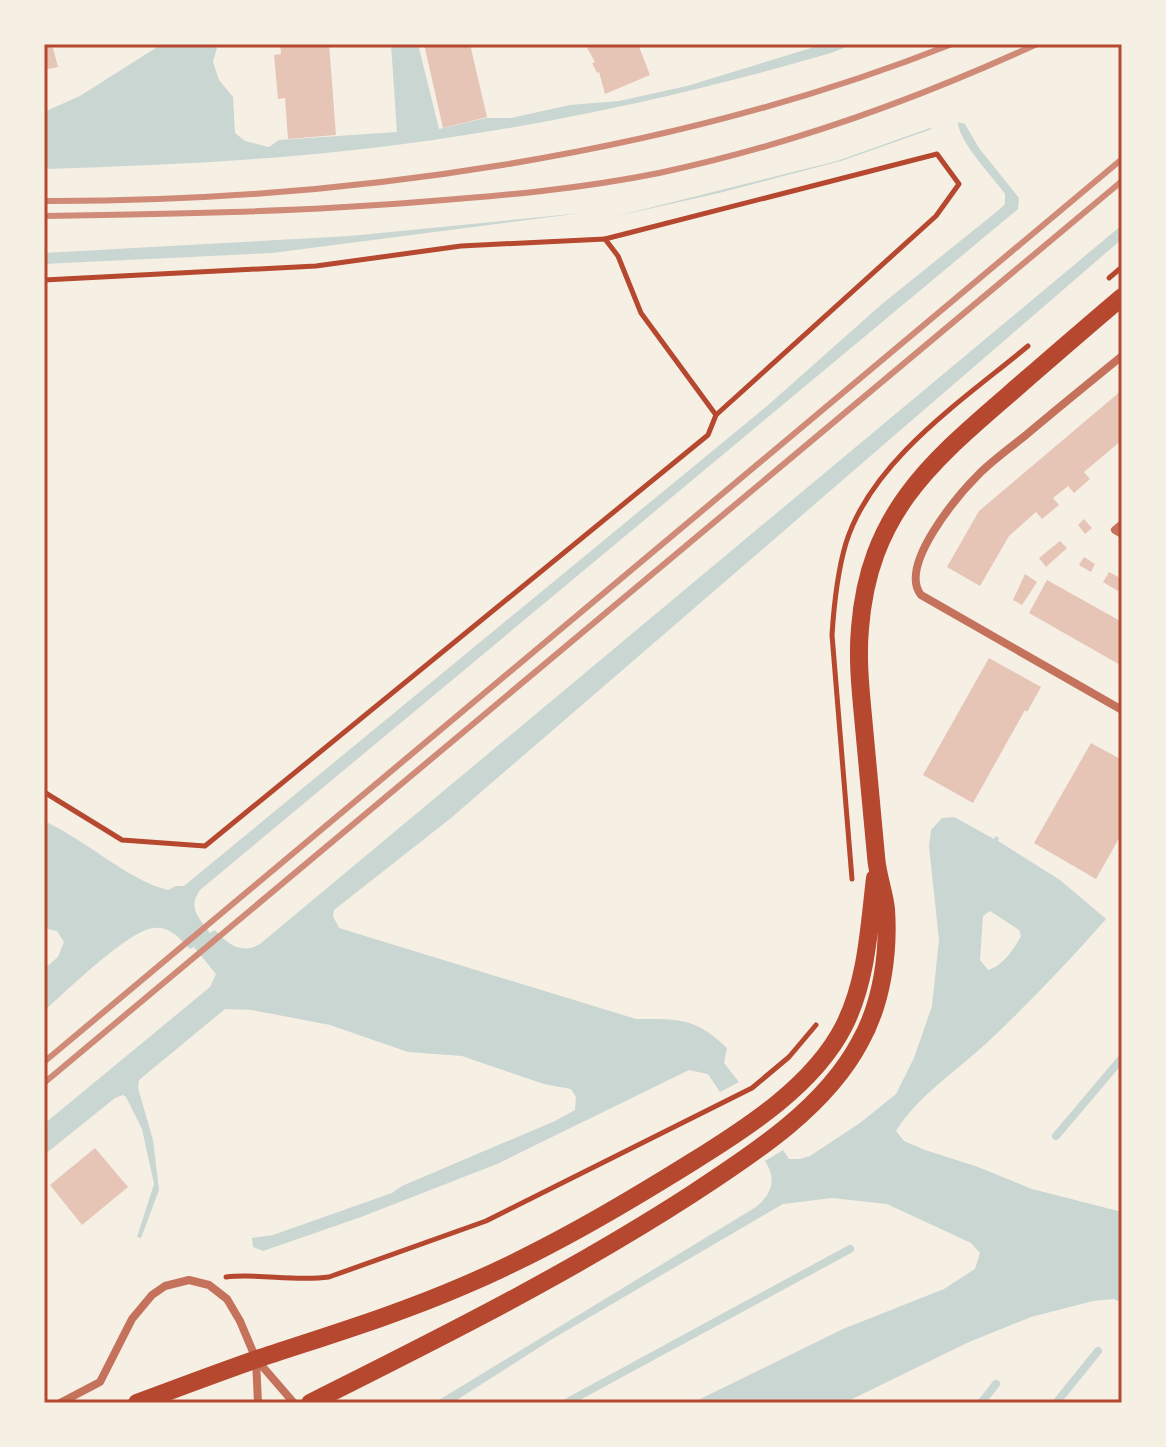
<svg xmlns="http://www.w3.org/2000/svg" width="1166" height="1447" font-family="'Crimson Pro',serif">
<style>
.water{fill:#c9d6d2;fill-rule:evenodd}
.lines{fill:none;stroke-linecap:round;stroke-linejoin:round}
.stream{stroke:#c9d6d2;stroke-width:8}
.building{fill:#e6c5b7}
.path{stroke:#b5482f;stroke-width:5}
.minor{stroke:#c5725c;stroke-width:8}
.primary{stroke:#b5482f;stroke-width:18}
.rail{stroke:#cf8b77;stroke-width:6}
.neatline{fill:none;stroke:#b5482f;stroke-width:3}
</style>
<rect width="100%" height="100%" fill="#f6efe4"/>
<!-- water -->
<g class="water">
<path d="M162,44H218L213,62L219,80L233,97L235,133L245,141L269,147L279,140L397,132L391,44H418L439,129L486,118H511L570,105L619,101L687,86L824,44H854L831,53C659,103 483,139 304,155C217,163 131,166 44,169V112L80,96Z"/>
<path d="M958,122L965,124L979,148L1019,198L1018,209L200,890C187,908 199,918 210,933L215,930C228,944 240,955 260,944L1122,225V239L451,818L334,910L333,916L339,928L636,1019C678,1019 695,1017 727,1048L724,1063L739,1082L720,1092L708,1074L689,1070L497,1164L361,1217L263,1251L253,1247L252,1238L273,1235L392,1193L402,1186L555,1121L575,1110L576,1097L571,1089L544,1084L462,1056L408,1052L330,1025L252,1010L225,1009L139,1080L138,1088L153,1140L159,1190L141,1238L137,1237L154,1184L142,1129L126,1097L123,1095L115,1098L44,1155V1124L210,987L216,974L194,947L190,949C180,939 170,926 154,928C128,930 66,992 44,1011V969L58,957L64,942L57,931L44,928V821C85,839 127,880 168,890L176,886H184L767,406L882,304L1000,209L1005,204V194C993,177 958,141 958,122Z"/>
<polygon points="930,128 932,129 841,161 719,193 613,217 837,161"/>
<polygon points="582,213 272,253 44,264 44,253 350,236"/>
<path d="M954,817L994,839L996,836L999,838L998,841L1060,880L1106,919C1070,960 1032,1000 992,1038C960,1069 920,1093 896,1131L904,1141L925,1150L978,1167L1032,1189L1122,1212V1303L1114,1299L1093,1301L1031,1317L969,1342L844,1403H692L843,1329L944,1289L975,1269L980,1253L971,1243L887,1204L832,1198L783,1204L554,1338L452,1403H434L756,1207C772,1194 777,1179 765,1161L783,1150L789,1159H800L810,1156L860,1123L896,1094L914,1058L932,1006L939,940L929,846L931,830L942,818ZM990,911L1019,930L1021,936C1014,949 1003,966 988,970L980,960L983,916Z"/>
</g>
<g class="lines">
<!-- stream -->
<g class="stream">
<polyline points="1056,1136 1122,1058"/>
<polyline points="566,1403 850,1249"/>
<polyline points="981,1403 996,1384"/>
<polyline points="1056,1403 1098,1351"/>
</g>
</g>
<!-- building -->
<g class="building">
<polygon points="44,44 52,44 58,67 44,70"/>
<polygon points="280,44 329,44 336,135 288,139 285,98 278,99 274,55 281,54"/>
<polygon points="424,44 470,44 487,117 443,128"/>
<polygon points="585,44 638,44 650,75 605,94 599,72 597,73 592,63 595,62"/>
<polygon points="1122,390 1122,440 1084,472 1090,479 1074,493 1068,486 1053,498 1059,505 1042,519 1036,512 1009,536 980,586 947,567 979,511"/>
<polygon points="1084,519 1092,528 1085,534 1078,525"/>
<polygon points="1060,541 1067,548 1046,567 1039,558"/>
<polygon points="1084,557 1095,564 1091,572 1079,565"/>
<polygon points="1109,572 1122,579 1118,591 1103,582"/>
<polygon points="1025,574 1037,582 1022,605 1013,600"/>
<polygon points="1047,580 1122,622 1122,666 1029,613"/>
<polygon points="989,658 1041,687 1027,712 1025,710 973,803 923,775"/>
<polygon points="1091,743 1122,760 1122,833 1096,879 1034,843"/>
<polygon points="95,1148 128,1187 82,1225 50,1185"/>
</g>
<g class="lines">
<!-- path -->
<g class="path">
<polyline points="1109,278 1122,267"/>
<polyline points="44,280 316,266 461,246 605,239 618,256 641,313 716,415"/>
<polyline points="44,792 122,840 205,846 708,435 716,415 936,216 959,184 937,154 605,239"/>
<path d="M852,879L832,635C834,604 837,573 846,543C872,460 963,400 1028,346"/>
<path d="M226,1277C260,1273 294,1282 329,1277L486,1221L752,1088L789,1057L816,1025"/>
</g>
<!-- minor -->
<g class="minor">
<path d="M1122,356C1090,382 1058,408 1026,435C1010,448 993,460 979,474C957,496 898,566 921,595L1122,710"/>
<polyline points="1122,524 1115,530 1122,534"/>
<polyline points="256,1360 258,1403"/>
<polyline points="60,1403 100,1382 132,1319 152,1295 165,1286 189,1280 209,1285 227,1299 240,1321 256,1359 294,1403"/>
</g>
<!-- primary -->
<g class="primary">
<path d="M137,1403C177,1388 217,1373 257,1359C326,1336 396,1315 463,1286C543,1252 618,1208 692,1162C747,1128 814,1085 844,1026C867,980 869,928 875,878"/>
<path d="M310,1403C440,1338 570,1273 692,1194C753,1154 825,1108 860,1042C882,1003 889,953 886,909C884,891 877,874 876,856C872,813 868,770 864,727C861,694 857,661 860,628C869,516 927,465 1006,397C1045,363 1083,330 1122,297"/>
</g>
<!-- rail -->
<g class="rail">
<path d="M44,201C343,202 673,155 952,44"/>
<path d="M44,216C169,214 294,212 419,202C500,196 580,189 659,173C791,145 915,100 1037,44"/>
<polyline points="44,1062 1122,159"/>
<polyline points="44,1083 1122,181"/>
</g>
</g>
<!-- border -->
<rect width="1166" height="1447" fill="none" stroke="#f6efe4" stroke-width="92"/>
<rect x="46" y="46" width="1074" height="1355" class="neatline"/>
</svg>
